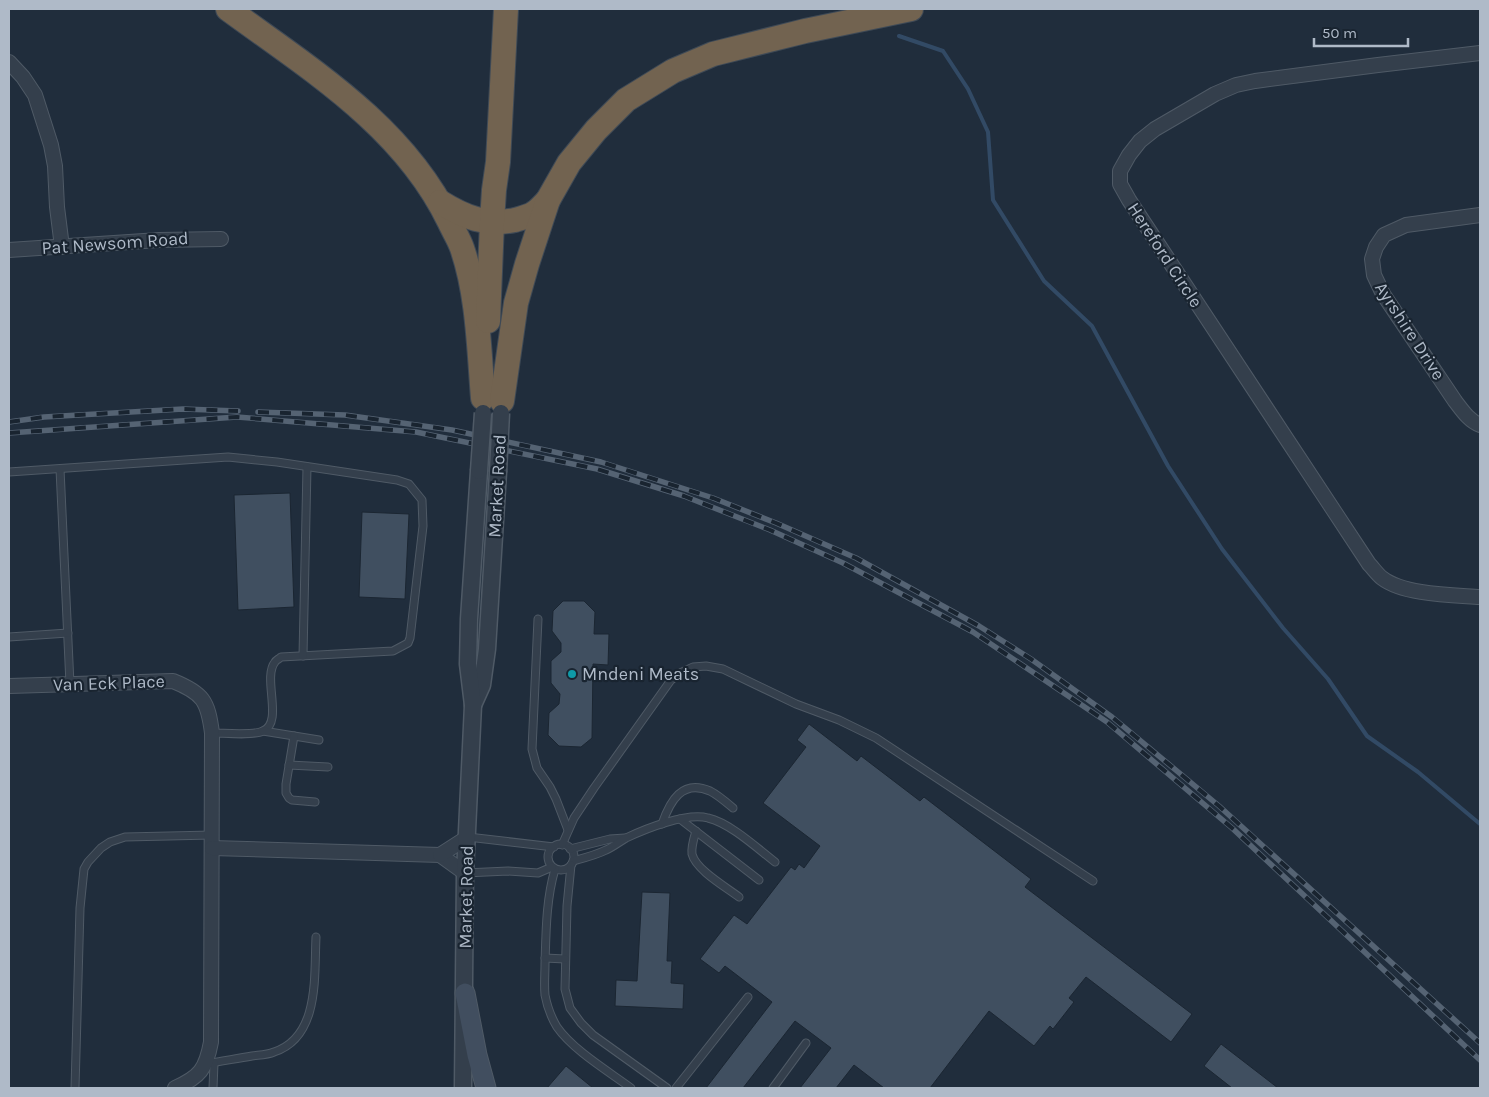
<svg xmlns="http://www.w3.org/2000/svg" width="1489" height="1097" font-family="Karla,sans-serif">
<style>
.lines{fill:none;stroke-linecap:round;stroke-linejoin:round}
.stream{stroke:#324a65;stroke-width:4}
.building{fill:#404f60;stroke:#1b2632}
.service-casing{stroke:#4f5a66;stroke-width:9}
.minor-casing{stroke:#4f5a66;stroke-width:16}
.tertiary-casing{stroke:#4f5a66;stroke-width:19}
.secondary-casing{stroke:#4f5a66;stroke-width:21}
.motorway-casing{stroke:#3f4a56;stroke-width:26}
.service{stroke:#343f4c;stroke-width:7}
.minor{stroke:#343f4c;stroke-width:14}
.tertiary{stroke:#343f4c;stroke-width:16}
.secondary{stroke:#414e5f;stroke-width:19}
.motorway{stroke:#726350;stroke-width:24}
.rail-casing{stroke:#556373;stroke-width:5.5}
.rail{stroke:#192430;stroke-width:4;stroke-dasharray:11;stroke-linecap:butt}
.tertiary-bridge-casing{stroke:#4f5a66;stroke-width:19;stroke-linecap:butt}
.tertiary-bridge{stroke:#343f4c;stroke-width:16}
.culture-dot{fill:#0f9aa8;stroke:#192430;stroke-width:2}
.labels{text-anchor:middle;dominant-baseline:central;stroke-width:4.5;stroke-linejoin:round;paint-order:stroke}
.street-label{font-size:18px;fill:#afbac8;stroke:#192430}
.poi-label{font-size:18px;fill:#afbac8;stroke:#192430;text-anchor:start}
</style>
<rect width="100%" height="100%" fill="#202d3c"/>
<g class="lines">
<!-- stream -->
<polyline class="stream" points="899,36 943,51 968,89 988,132 993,200 1044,281 1092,326 1168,466 1222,549 1283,628 1328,679 1367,736 1418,772 1480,824"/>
</g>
<!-- building -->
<g class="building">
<polygon points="290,493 294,607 238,610 234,495"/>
<polygon points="362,512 409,514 405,599 359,597"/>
<polygon points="563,601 584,601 595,612 594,634 609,634 608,665 593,664 592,738 581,747 559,746 548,735 549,713 559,704 560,694 551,683 551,661 561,652 561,643 552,631 553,611"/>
<polygon points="809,724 857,761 861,756 920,801 924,797 1031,879 1025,887 1192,1014 1171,1042 1086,977 1069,998 1074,1002 1053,1029 1050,1026 1034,1046 989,1011 930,1088 884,1088 854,1065 836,1088 800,1088 831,1048 795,1021 743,1088 706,1088 772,1002 725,966 719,973 700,959 734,915 747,924 791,867 795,870 799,864 804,868 820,846 763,803 806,747 797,740"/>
<polygon points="642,892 670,893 667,961 672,961 671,983 684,984 683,1009 615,1006 616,980 637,981"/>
<polygon points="1221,1044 1278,1088 1232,1088 1204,1066"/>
<polygon points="566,1066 593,1088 547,1088"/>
</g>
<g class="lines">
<!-- service casing -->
<g class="service-casing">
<g id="service">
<polyline points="60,469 70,684"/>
<path d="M9,472L228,457L277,462L397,480L409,484L422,500L423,526L410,638L408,643L393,651L281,657C279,659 276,660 275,662C262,678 284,722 263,731C253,736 224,733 212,733"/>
<polyline points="538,619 532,749 537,768 550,787 556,799 568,830"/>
<polyline points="9,637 68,633"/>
<polyline points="303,656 307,467"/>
<polyline points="263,731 319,740"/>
<polyline points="294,736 286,784 286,793 289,798 292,800 315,802"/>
<polyline points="289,765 328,767"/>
<polyline points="680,819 759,880"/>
<path d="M662,824C670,801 682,779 710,791C718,795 726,802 733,808"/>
<path d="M696,831C694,838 691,847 692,854C696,870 726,887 739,897"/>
<polyline points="468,837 554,847"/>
<circle cx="561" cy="857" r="13"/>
<polyline points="562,845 574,818 594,788 671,680 682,672 693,667 706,666 723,669 796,704 839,720 876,738 1093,881"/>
<polyline points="570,849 610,839 625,838"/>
<path d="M573,861C584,858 596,855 606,850C613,847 619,842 626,838C645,829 687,812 708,818C730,823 757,848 775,862"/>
<polyline points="571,865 567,906 565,989 570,1008 581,1023 593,1035 667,1088"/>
<path d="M555,869C546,900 546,932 545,964C545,974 544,985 545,995C547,1006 551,1017 557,1027C573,1050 608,1071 631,1088"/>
<polyline points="465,873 508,871 538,873 552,867"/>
<polyline points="545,958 565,959"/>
<path d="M206,1064C221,1061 236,1059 252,1056C259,1055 267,1055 274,1052C320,1037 314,976 316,937"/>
<polyline points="75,1088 80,908 84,869 88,862 101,848 110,842 125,837 212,835"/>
<polyline points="213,1088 214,1063"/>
<polyline points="676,1088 748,997"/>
<polyline points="773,1088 806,1043"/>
</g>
</g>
<!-- minor casing -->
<g class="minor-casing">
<g id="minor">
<path d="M1480,53L1378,65L1255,81L1236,85L1215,94L1155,129L1140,141L1129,155L1120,171V184L1129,200L1369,564C1373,568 1377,574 1382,578C1404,595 1453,595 1480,597"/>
<polyline points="9,62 23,77 35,95 51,145 55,166 57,207 62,247"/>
<path d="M1480,215L1406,225L1384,235L1376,247L1372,259L1374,275L1383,294L1455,401C1462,410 1469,421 1480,425"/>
<polyline points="9,250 159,240 221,239"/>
<path d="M9,686L173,681C203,693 208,701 212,733L211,1042C206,1069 200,1077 175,1088"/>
<polyline points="212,848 440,855 465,873"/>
<polyline points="440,855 468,837"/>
</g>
</g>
<!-- tertiary casing -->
<g class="tertiary-casing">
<g id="tertiary">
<polyline points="473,705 482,685 487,649 498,472"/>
<polyline points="463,1088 465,873 473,705 468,664 469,619 479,471"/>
</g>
</g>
<!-- secondary casing -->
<g class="secondary-casing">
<polyline id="secondary" points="465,993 477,1055 486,1088"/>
</g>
<!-- motorway casing -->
<g class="motorway-casing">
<g id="motorway">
<path d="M228,9C310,69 403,126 449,221C453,230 459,239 462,248C478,294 479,349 483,398"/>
<path d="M440,202C464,217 486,226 515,220C521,218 528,217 534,213C539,210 544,204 548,200"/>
<polyline points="488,321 492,222 494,190 498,162 506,9"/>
<polyline points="502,401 516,303 527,264 548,200 569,163 596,130 626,100 673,71 713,54 805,31 911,9"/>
</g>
</g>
<!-- service -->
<use href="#service" class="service"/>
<!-- minor -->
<use href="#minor" class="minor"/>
<!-- tertiary -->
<use href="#tertiary" class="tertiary"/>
<!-- secondary -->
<use href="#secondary" class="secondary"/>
<!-- motorway -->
<use href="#motorway" class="motorway"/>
<!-- rail casing -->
<g class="rail-casing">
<g id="rail">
<polyline points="258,412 345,415 452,430 601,462 713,498 776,523 856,558 979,626 1031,659 1112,717 1219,806 1480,1043"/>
<polyline points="9,422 44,417 183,409 238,411"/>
<polyline points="9,433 237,417 416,432 597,469 684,496 770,530 843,563 973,632 1107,722 1232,828 1480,1060"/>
</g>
</g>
<!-- rail -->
<use href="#rail" class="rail"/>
<!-- tertiary-bridge casing -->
<g class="tertiary-bridge-casing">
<g id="tertiary-bridge">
<polyline points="479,471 483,413"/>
<polyline points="498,472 501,413"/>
</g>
</g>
<!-- tertiary-bridge -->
<use href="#tertiary-bridge" class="tertiary-bridge"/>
</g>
<!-- markers -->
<circle class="culture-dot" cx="572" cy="674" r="5"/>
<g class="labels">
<!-- street labels -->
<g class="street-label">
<text transform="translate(115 243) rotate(-4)">Pat Newsom Road</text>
<text transform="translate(1165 255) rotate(57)">Hereford Circle</text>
<text transform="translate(1410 331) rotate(57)">Ayrshire Drive</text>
<text transform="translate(497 486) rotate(-87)">Market Road</text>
<text transform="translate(109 683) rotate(-2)">Van Eck Place</text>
<text transform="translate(466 897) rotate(-89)">Market Road</text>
</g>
<!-- poi labels -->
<g class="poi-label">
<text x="582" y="674">Mndeni Meats</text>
</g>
</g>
<!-- border -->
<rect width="1489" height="1097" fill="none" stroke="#afbac8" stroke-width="20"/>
<!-- scale -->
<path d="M1314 38v8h94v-8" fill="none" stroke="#afbac8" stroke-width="2.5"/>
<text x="1322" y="38" font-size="15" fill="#afbac8" stroke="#192430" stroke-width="4" paint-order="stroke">50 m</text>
</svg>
